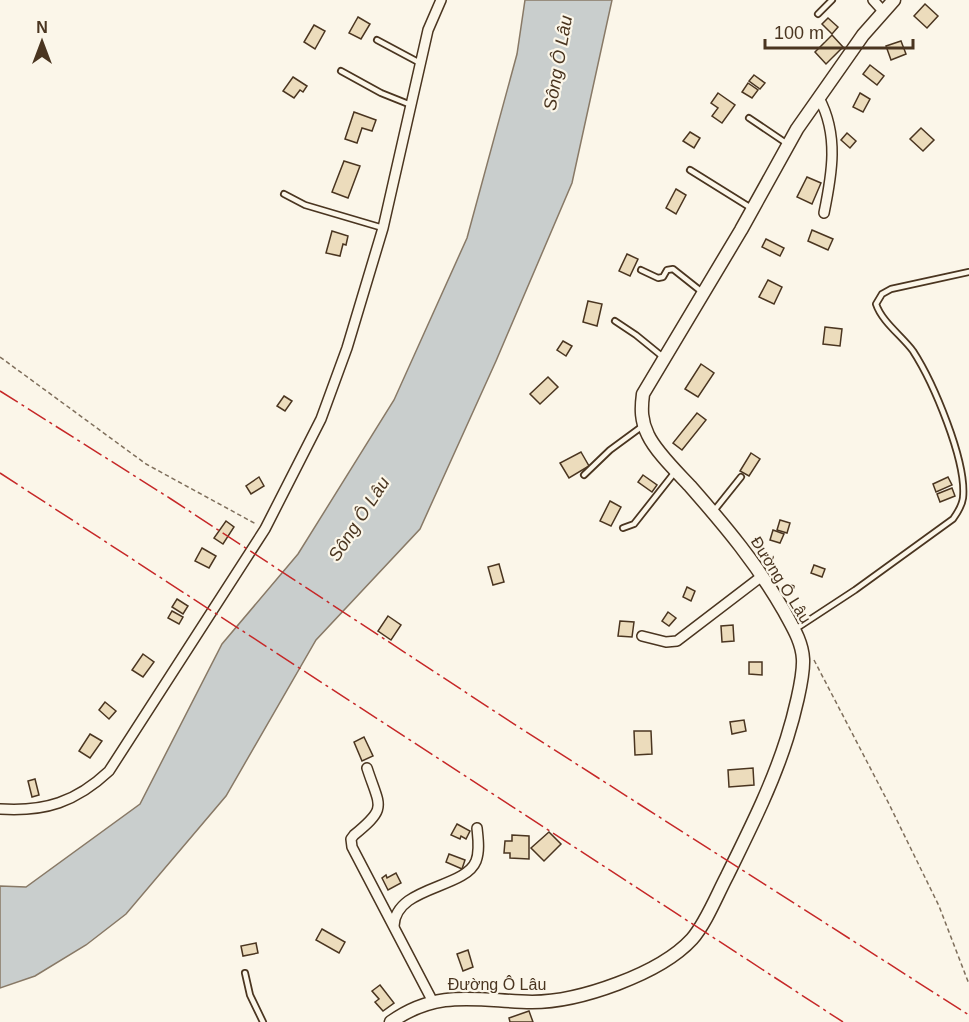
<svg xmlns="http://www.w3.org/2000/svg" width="969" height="1022" font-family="Arial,sans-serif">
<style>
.water{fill:#c9cecd;stroke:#887966;stroke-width:1.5}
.building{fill:#ecdcbc;stroke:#4a3520;stroke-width:1.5}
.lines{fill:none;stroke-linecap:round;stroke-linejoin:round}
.lane-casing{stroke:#4a3520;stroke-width:8}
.street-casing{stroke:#4a3520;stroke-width:12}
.secondary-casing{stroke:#4a3520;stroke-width:15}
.path{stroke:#7f6f5c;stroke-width:1.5;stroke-dasharray:4.5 3;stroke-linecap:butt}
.lane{stroke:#fbf6e9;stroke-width:4.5}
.street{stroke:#fbf6e9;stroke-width:9}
.secondary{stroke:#fbf6e9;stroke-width:12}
.power{stroke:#c62828;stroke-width:1.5;stroke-dasharray:21 4.5 3 4.5;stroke-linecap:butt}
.labels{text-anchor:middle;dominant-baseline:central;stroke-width:4.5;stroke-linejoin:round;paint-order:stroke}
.street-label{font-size:16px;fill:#4a3520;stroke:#fbf6e9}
.water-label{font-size:18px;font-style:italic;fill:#4a3520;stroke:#fbf6e9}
</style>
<rect width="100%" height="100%" fill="#fbf6e9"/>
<!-- water -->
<polygon class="water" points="525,0 612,0 572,183 496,361 420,529 316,640 226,796 126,914 86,945 35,976 0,988 0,886 26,887 140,804 222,644 298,554 394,400 467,238 517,54"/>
<!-- building -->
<g class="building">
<polygon points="925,4 938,16 927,28 914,16"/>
<polygon points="358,17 370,24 361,39 349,33"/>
<polygon points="828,18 838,27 832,34 822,24"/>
<polygon points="314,25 325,31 315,49 304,42"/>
<polygon points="832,35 843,47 826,64 815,52"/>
<polygon points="901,41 906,54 891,60 886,46"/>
<polygon points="870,65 884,76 877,85 863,74"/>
<polygon points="754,75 765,83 760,89 749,81"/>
<polygon points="293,77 307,86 303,92 300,90 294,98 283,91"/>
<polygon points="748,83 758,90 752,98 742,92"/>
<polygon points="718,93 735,105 722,123 712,116 718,108 711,103"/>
<polygon points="860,93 870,99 863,112 853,107"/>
<polygon points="354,112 376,120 372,131 362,128 357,143 345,139"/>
<polygon points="921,128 934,140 923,151 910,139"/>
<polygon points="690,132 700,138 694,148 683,141"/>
<polygon points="847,133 856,141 850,148 841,140"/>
<polygon points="344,161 360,166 348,198 332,192"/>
<polygon points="807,177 821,183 812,204 797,197"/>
<polygon points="676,189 686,195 676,214 666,208"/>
<polygon points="812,230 833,239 828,250 808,241"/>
<polygon points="332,231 348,236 346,245 343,244 340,256 326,253"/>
<polygon points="766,239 784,248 780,256 762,247"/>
<polygon points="627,254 638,259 630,276 619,271"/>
<polygon points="768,280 782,287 774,304 759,297"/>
<polygon points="588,301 602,304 597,326 583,322"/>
<polygon points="825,327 842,329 840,346 823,344"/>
<polygon points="563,341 572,346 566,356 557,350"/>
<polygon points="701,364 714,373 698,397 685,389"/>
<polygon points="548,377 558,387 540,404 530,394"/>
<polygon points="284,396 292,401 285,411 277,406"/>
<polygon points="697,413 706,420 682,450 673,443"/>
<polygon points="581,452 589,466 569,478 560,463"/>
<polygon points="751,453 760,459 749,476 740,471"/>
<polygon points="643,475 657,485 652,492 638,482"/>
<polygon points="259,477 264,486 251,494 246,486"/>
<polygon points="948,477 952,485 936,492 933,484"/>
<polygon points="952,488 955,496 940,502 937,494"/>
<polygon points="610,501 621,507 611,526 600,521"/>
<polygon points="780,520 790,523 787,533 777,530"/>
<polygon points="226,521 234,527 223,544 214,538"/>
<polygon points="773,530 784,534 780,543 770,540"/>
<polygon points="202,548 216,556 209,568 195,561"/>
<polygon points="499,564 504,582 493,585 488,567"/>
<polygon points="814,565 825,569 822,577 811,573"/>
<polygon points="687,587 695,591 691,601 683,597"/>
<polygon points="177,599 188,606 183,614 172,607"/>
<polygon points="172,611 183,617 179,624 168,618"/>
<polygon points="668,612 676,618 669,626 662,621"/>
<polygon points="388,616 401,625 391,640 378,631"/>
<polygon points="620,621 634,622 632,637 618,636"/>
<polygon points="733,625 734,641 722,642 721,626"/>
<polygon points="143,654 154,662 143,677 132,670"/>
<polygon points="749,662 762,662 762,675 749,674"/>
<polygon points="105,702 116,711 109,719 99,710"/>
<polygon points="744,720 746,731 732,734 730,722"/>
<polygon points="634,731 651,731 652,754 635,755"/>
<polygon points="90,734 102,741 90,758 79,751"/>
<polygon points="364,737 373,756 362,761 354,742"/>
<polygon points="753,768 754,785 729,787 728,770"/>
<polygon points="35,779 39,795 32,797 28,781"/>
<polygon points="457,824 470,831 466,839 461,836 460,839 451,835"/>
<polygon points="549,832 561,844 544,861 531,848"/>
<polygon points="512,835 529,836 529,859 510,858 510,853 504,853 505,841 512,841"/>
<polygon points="449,854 465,860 462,869 446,862"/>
<polygon points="396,873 401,883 388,890 382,878 386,875 387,878"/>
<polygon points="322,929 345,942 339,953 316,940"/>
<polygon points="256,943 258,953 243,956 241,946"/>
<polygon points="468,950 473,967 463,971 457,954"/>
<polygon points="380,985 394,1003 383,1011 375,1002 379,999 372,991"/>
<polygon points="529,1011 533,1022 510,1022 509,1018"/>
</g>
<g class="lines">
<!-- lane casing -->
<g class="lane-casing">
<g id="lane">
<polyline points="818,14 832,0"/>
<polyline points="377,40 420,63"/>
<polyline points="341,71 381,93 411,105"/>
<polyline points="749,118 786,143"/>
<polyline points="690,170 751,208"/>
<polyline points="284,194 305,205 383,228"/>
<polyline points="641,270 658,278 663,277 667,270 673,269 702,292"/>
<polyline points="615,321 636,335 663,357"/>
<polyline points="584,475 610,450 644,425"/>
<polyline points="713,512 741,477"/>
<polyline points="623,528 634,524 675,472"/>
<path d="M794,630L855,590L953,519C958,512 962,506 963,498C967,461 933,382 913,351C902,336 882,322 876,304L882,294L891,289L969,272"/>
<polyline points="245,973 250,995 263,1022"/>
</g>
</g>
<!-- street casing -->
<g class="street-casing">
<g id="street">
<polyline points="873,0 883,11"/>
<path d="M819,98C839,135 832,174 824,213"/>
<polyline points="642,636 666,642 677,641 762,576"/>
<path d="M367,768C380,808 388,807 354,835L351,839L352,847L433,1002"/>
<path d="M0,809C45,812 76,802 109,771L265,529L321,419L347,348L383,228L428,30L441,0"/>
<path d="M394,926C395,886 465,889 476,861C480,851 478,838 477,828"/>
</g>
</g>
<!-- secondary casing -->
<g class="secondary-casing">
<path id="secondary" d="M391,1022C439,988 478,1001 532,1002C579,1002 660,974 692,939C706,923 717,895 727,876C749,831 772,786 787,738C793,719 804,678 803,659C802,641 792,626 784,611C757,564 726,527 690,486C677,472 656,452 648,435C641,421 641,409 643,394L741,230L797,129L863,35L894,0"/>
</g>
<!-- path -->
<g class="path">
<polyline points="0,357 146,464 256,524"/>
<polyline points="814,660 889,804 939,906 969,984"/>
</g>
<!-- lane -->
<use href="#lane" class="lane"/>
<!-- street -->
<use href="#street" class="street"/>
<!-- secondary -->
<use href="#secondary" class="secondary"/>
<!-- power -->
<g class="power">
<polyline points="0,391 171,499 517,726 969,1015"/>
<polyline points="0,473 843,1022"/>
</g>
</g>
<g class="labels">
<!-- street labels -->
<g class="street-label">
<text transform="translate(781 580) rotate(58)">Đường Ô Lâu</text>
<text x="497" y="984">Đường Ô Lâu</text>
</g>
<!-- water labels -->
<g class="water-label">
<text transform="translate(558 63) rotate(-80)">Sông Ô Lâu</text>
<text transform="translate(359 519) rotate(-57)">Sông Ô Lâu</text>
</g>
</g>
<!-- north arrow -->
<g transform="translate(42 42)" stroke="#fbf6e9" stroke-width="4.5" paint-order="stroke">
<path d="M0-4.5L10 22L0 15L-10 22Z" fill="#4a3520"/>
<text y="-9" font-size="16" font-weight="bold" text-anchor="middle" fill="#4a3520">N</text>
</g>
<!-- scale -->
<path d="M765 39v9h148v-9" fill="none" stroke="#4a3520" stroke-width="3"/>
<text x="774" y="39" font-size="18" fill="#4a3520" stroke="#fbf6e9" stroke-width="4.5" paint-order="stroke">100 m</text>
</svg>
